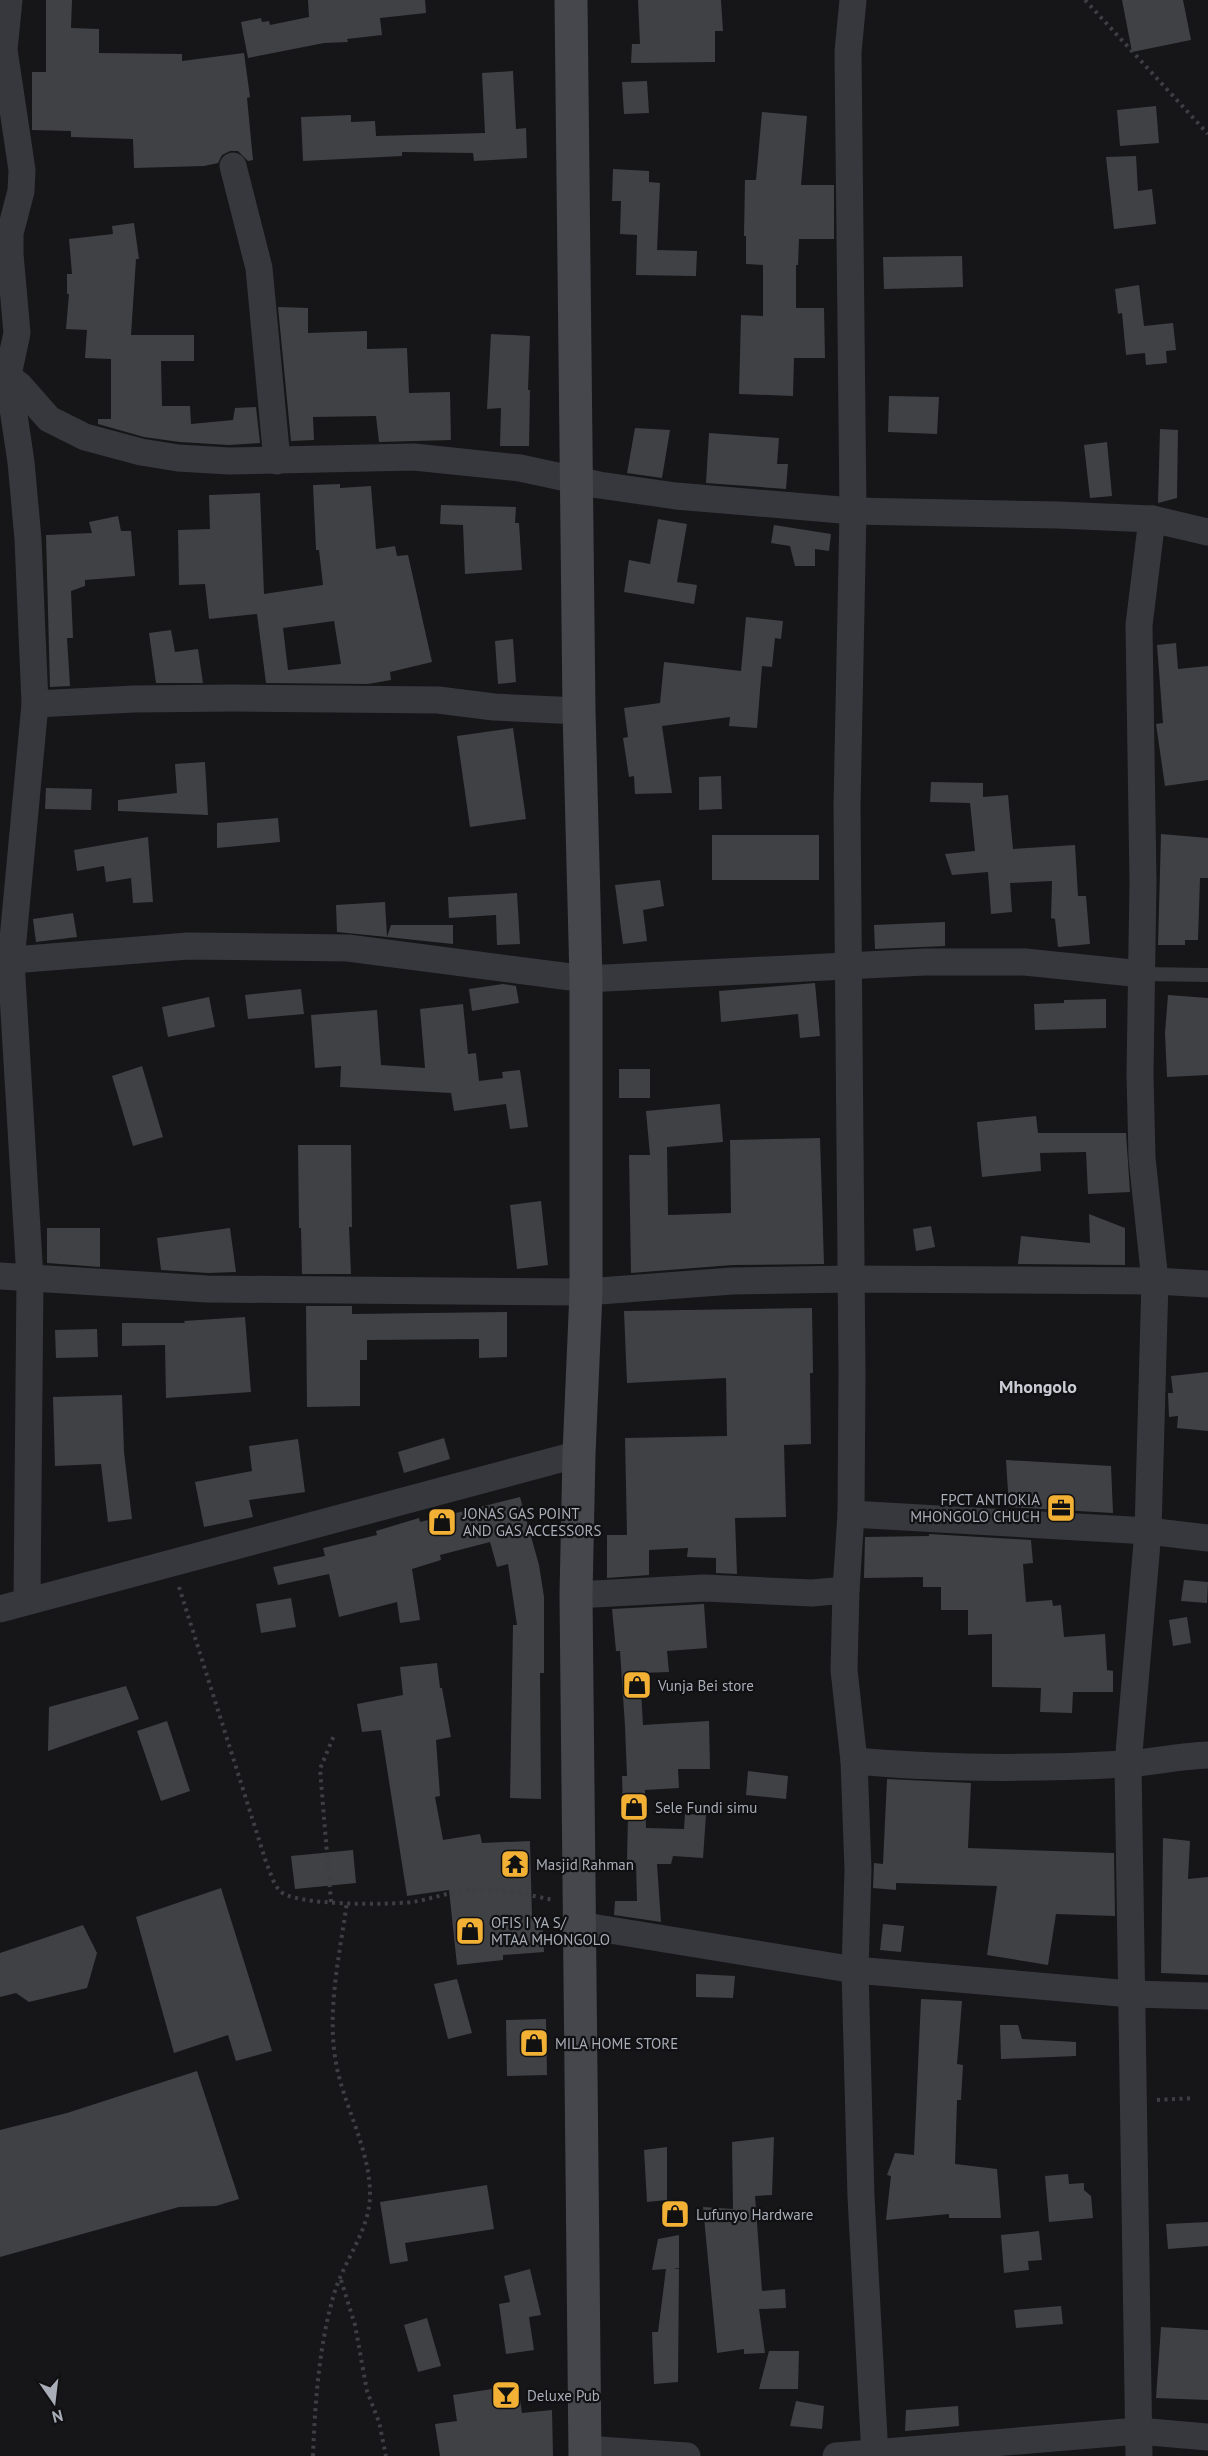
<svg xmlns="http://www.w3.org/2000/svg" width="1208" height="2456" font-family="'PT Sans',sans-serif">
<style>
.building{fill:#404145;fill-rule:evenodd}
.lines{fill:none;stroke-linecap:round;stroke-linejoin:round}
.path{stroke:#3d3f44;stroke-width:4;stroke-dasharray:3 4.5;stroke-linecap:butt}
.lane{stroke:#37383d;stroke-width:14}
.street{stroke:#37383d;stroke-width:27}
.secondary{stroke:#45474d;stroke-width:33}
.labels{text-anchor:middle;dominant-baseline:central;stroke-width:4.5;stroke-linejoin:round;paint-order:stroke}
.poi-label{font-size:15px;fill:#a8adb8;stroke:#111113;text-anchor:start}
.quarter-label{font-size:18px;font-weight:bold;fill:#c9ccd4;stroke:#111113}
</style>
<rect width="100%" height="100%" fill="#161618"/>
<!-- building -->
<g class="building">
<polygon points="46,0 72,0 71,28 99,29 99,53 182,54 182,61 244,53 250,97 247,98 253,160 248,161 238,151 230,151 222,155 218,163 204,166 134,168 133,139 71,137 71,131 32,130 32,72 46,72"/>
<polygon points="308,0 425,0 426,13 380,18 382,35 347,39 348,42 324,43 248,58 241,22 261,18 262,22 269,21 270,25 309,17"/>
<polygon points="638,0 721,0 723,31 715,31 715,62 631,63 632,44 640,44"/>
<polygon points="1122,0 1183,0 1191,40 1132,52"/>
<polygon points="513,71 516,129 526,128 527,158 474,161 473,153 402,152 402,156 303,161 301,117 351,115 351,122 375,121 376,136 485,133 482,73"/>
<polygon points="647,81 649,113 624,114 622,82"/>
<polygon points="1156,106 1159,143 1120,146 1117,110"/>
<polygon points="762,112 807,116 801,185 834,185 834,239 799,239 798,265 796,265 796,308 824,308 825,358 794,358 793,396 739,394 741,315 763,316 763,265 746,264 746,236 744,236 745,180 756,180"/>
<polygon points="1136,156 1138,191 1152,189 1156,224 1114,229 1106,157"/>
<polygon points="613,169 649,171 649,182 660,183 657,250 697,251 696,276 636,275 637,235 620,234 621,201 612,201"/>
<polygon points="134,223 139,259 136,259 131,335 194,335 194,361 161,361 162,406 190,406 191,424 233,420 235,408 256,407 260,443 229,445 180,442 144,437 98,424 98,419 111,419 111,359 85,358 87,330 66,329 69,294 67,294 67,274 72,274 69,239 113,234 112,226"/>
<polygon points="962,256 963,287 884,289 883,257"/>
<polygon points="1139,285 1144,326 1173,323 1176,350 1166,351 1167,363 1146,365 1145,353 1126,355 1122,313 1118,314 1115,289"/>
<polygon points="278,307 308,308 308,333 367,331 367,349 407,348 409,393 450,392 451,440 379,442 376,416 313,417 314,440 291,441"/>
<polygon points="491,334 530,336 528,390 530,390 529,446 500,446 501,408 487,409"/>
<polygon points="889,396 939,397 937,434 888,432"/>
<polygon points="635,428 670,430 662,478 627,473"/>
<polygon points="1160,429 1178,430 1177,498 1158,503"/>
<polygon points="709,433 779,438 777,464 788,464 786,489 706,483"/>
<polygon points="1107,442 1112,496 1090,498 1084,445"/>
<path d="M340,484V488L371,486L376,549L395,546L397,556L408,555L432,662L390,672L391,680L368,684L266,683L257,614L209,619L205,584L179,585L178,530L210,529L209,495L260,493L264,594L323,585L319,550H316L313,485ZM334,621L341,664L288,670L283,628Z"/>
<polygon points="441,505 516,507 515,523 519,523 522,570 465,574 463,525 440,524"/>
<polygon points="118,516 121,531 131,531 135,576 85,580 85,586 71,591 73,638 67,638 70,686 50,687 46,535 92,533 89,522"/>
<polygon points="658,519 687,524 677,582 697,585 694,604 624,592 629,560 650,564"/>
<polygon points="774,525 831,534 829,551 815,549 815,566 795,566 790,546 771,543"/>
<polygon points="746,617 783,621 781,639 775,638 772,667 762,666 757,728 729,726 730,717 662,726 672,793 635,794 634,776 629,777 623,738 628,737 624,708 660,703 664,662 741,671"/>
<polygon points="171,630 175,652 198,649 203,683 156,683 149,633"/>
<polygon points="513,639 516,682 498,684 495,641"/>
<polygon points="1176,643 1178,669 1208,666 1208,780 1165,786 1156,724 1163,723 1157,645"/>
<polygon points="513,728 526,819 470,827 457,736"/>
<polygon points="205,762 208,815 118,811 118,800 177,793 175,764"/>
<polygon points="721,776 722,809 699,810 699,777"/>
<polygon points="931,782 983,783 983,797 1008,795 1013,849 1075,845 1078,896 1086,896 1090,944 1058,947 1055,919 1051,918 1052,881 1010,883 1012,912 991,914 988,872 952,875 945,854 975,851 970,803 930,802"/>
<polygon points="46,788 92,789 91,810 45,809"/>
<polygon points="278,818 280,842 217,848 217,823"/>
<polygon points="1161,834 1208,838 1208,878 1200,878 1198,940 1185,940 1185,945 1158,945"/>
<rect x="712" y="835" width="107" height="45"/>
<polygon points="148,837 153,902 133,903 131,878 106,882 104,866 77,871 74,850"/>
<polygon points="660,880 664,906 643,910 647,941 623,944 615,885"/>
<polygon points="517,893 520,944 497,945 496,915 449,918 448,897"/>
<polygon points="385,902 387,937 337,932 336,905"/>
<polygon points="73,913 77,937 36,942 33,919"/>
<polygon points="945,922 945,946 875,949 874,925"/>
<polygon points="391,925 453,925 453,944 387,937"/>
<polygon points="815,983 820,1036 800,1038 798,1014 721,1022 719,991"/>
<polygon points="503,984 516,986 519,1003 472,1011 469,989"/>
<polygon points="301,989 304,1014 248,1019 245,995"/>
<polygon points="1168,995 1208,998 1208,1075 1167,1077 1165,1033"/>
<polygon points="209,997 215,1027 168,1037 162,1007"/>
<polygon points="1106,999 1106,1028 1035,1030 1034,1004 1064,1003 1064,1000"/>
<polygon points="463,1004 468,1054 476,1053 479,1081 503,1078 502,1072 520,1070 528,1127 510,1129 506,1104 454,1111 451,1093 340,1087 341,1066 315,1068 311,1015 377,1010 381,1065 425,1068 420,1009"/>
<polygon points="142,1066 163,1137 133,1146 112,1076"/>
<rect x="619" y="1069" width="31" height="29"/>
<polygon points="720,1104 723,1142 667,1147 668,1215 731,1213 730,1140 820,1138 824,1264 732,1265 631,1273 629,1155 650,1155 646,1111"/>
<polygon points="1036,1116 1038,1133 1126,1133 1130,1192 1088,1194 1086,1152 1040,1153 1041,1171 982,1177 977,1122"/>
<polygon points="298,1145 351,1145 352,1227 349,1227 351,1274 302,1274 301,1228 299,1228"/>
<polygon points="541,1201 548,1265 517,1269 510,1205"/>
<polygon points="1089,1214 1125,1228 1125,1265 1018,1264 1021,1236 1090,1243"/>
<polygon points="931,1226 935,1247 916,1251 913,1229"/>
<polygon points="47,1228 100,1228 100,1267 47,1263"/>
<polygon points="230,1228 236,1272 208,1273 161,1270 157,1238"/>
<polygon points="306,1306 352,1306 352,1314 507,1312 507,1357 479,1358 479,1339 367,1340 367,1360 360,1360 360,1406 307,1407"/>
<polygon points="812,1308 813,1373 810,1373 811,1444 784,1445 786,1517 735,1518 737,1574 716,1573 716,1558 687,1557 688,1548 649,1550 649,1575 607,1578 607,1535 627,1535 625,1438 727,1436 726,1378 627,1383 624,1311"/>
<polygon points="245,1317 251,1392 166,1398 165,1345 122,1346 122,1323 185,1323 184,1321"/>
<polygon points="97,1329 98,1357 56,1358 55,1330"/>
<polygon points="1208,1372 1208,1431 1177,1428 1178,1416 1169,1417 1168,1393 1173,1393 1171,1376"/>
<polygon points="122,1395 124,1452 132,1519 108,1522 101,1464 55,1466 53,1397"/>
<polygon points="444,1438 450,1459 404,1473 398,1452"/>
<polygon points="298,1439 305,1492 249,1500 253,1517 204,1527 195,1482 252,1471 249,1446"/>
<polygon points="1006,1460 1111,1466 1113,1513 1009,1507"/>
<polygon points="520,1497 539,1565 544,1597 544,1673 540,1673 541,1799 510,1798 513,1625 517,1625 508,1564 497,1567 490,1542 440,1555 441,1560 412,1569 420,1620 400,1623 397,1602 339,1617 329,1574 278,1585 273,1567 325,1556 323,1548 377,1535 376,1531 419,1518 420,1522"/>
<polygon points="929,1534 1031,1540 1033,1563 1023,1564 1026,1602 1052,1600 1053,1606 1061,1605 1064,1637 1105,1634 1107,1670 1113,1671 1113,1692 1073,1692 1072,1713 1040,1712 1041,1688 992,1687 992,1634 968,1635 968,1610 941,1610 941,1587 923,1587 923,1577 864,1578 865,1537 929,1536"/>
<polygon points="1184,1580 1208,1582 1207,1603 1181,1601"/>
<polygon points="291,1598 296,1627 261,1633 256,1604"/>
<polygon points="704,1604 707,1648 667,1651 669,1672 640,1673 643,1725 709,1721 710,1769 678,1769 679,1788 645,1790 646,1828 684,1829 685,1814 706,1815 703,1858 673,1856 671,1864 657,1864 661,1922 614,1915 615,1901 637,1901 636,1863 627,1863 628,1812 623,1812 622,1776 627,1776 625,1726 620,1651 616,1651 612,1609"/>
<polygon points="1187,1617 1191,1643 1173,1646 1169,1620"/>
<polygon points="437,1663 440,1688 442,1688 451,1737 436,1740 440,1796 435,1797 443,1840 480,1834 482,1843 530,1841 532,1917 542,1916 544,1952 503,1955 503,1960 457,1965 449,1890 407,1896 381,1730 362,1732 357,1704 403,1695 400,1667"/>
<polygon points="126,1686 139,1719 48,1751 49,1707"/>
<polygon points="167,1721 190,1791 161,1801 137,1731"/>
<polygon points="748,1771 788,1776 786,1799 746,1795"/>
<polygon points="887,1779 971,1783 968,1848 1114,1853 1115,1916 1056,1914 1048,1965 987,1955 997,1886 896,1883 896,1890 873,1888 874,1863 883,1864"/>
<polygon points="1163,1838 1190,1841 1188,1879 1208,1877 1208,1975 1161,1973"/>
<polygon points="353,1850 356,1883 295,1889 291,1856"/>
<polygon points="221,1888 272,2051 236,2061 228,2035 174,2053 136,1917"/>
<polygon points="883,1924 904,1926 901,1952 880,1950"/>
<polygon points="83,1925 97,1953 87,1988 29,2002 16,1993 0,1997 0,1953"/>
<polygon points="696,1974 735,1976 733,1998 696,1997"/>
<polygon points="457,1979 472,2033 448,2039 434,1984"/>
<polygon points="921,1999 962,2001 957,2064 963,2065 961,2100 957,2100 955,2164 997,2169 1001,2218 949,2218 949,2214 886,2220 891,2176 887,2175 895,2153 914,2155"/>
<polygon points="546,2019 547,2075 507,2076 506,2020"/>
<polygon points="1000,2025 1018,2025 1022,2039 1076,2042 1076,2056 1001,2059"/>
<polygon points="197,2071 239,2199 216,2206 179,2207 0,2257 0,2130 67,2113"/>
<polygon points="774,2137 772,2195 755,2196 762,2291 785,2289 786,2308 759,2309 765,2353 744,2354 744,2349 717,2353 703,2207 733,2209 732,2142"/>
<polygon points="667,2147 667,2200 647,2202 644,2150"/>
<polygon points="1068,2174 1069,2184 1084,2183 1084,2190 1091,2196 1093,2218 1049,2222 1045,2176"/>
<polygon points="487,2185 494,2229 405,2243 408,2261 390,2264 380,2202"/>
<polygon points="1208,2222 1208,2246 1168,2249 1166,2224"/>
<polygon points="1039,2231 1042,2260 1028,2261 1029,2270 1004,2273 1001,2235"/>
<polygon points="679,2235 679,2268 673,2268 679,2269 678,2382 654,2384 652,2332 658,2332 666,2269 652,2270 658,2239"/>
<polygon points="530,2269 541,2315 529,2317 534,2350 506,2354 499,2304 510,2302 504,2276"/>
<polygon points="1061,2306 1063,2324 1016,2328 1014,2310"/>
<polygon points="427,2318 441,2366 418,2372 404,2325"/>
<polygon points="1161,2327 1208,2330 1208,2400 1156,2398"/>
<polygon points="769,2351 799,2351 798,2389 759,2389"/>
<polygon points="518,2385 522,2413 552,2410 553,2456 440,2456 435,2424 457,2421 453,2395"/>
<polygon points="796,2401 824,2406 822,2429 790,2426"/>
<polygon points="958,2406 959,2426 905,2431 906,2410"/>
</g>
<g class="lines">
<!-- path -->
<g class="path">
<polyline points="1085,0 1208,134"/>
<path d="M179,1587L266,1862C270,1871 273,1884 280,1891C294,1906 389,1905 412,1902C434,1899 456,1889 480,1889C502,1889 530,1895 553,1900"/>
<polyline points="331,1902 320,1769 335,1733"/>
<polyline points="1157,2100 1194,2098"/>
<polyline points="341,2280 355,2325 367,2391 379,2422 386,2456"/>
<path d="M313,2456C315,2403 319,2345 334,2294C344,2260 371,2229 370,2192C369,2151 348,2113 338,2073C325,2017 339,1959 347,1902"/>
</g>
<!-- lane -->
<polyline class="lane" points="1142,974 1208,975"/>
<!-- street -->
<g class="street">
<polyline points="9,0 4,50 22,170 21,191 10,233 10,254 17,333 8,375 21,462 28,539 35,704 11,961 30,1279 27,1601"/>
<polyline points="853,0 848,52 853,511 847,806 852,1374 851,1514 846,1590 844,1670 854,1761 858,1870 855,1970 861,2197 875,2456"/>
<polyline points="233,166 259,268 277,461"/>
<polyline points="5,374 19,385 49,419 85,437 141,452 178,458 229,461 414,457 520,468 599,485 676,496 853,511 1058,515 1152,519 1208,532"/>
<polyline points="35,704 134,699 235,698 438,700 494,707 579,711"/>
<polyline points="0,961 188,946 348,948 586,979 925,962 1025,962 1142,974"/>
<polyline points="0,1276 207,1289 586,1292 732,1281 850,1279 1155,1281 1208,1284"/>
<polyline points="851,1514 1148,1531 1208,1538"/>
<polyline points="576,1595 704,1588 812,1593 846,1590"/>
<polyline points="0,1609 579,1454"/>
<path d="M854,1761C945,1769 1035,1769 1126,1764C1153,1762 1180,1756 1208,1755"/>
<polyline points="579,1925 855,1970 1131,1994 1208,1996"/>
<polyline points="585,2449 687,2456"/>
<polyline points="836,2456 1138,2431 1208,2437"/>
<polyline points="1139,2456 1128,1764 1148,1531 1155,1281 1142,1158 1140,1074 1143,882 1139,625 1152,519"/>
</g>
<!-- secondary -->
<polyline class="secondary" points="571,0 579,711 586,979 586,1292 579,1454 576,1595 585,2456"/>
</g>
<!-- icons -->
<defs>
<g id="office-square" transform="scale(1.5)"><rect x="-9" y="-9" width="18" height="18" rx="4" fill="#f2b134" stroke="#111113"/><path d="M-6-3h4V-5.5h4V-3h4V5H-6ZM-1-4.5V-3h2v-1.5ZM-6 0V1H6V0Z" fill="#111"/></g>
<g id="shop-square" transform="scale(1.5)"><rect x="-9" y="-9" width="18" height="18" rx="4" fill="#f2b134" stroke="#111113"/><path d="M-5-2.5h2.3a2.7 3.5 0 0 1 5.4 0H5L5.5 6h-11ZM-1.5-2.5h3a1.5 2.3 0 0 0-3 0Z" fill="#111"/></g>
<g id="temple-square" transform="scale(1.5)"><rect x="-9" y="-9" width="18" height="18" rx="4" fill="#f2b134" stroke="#111113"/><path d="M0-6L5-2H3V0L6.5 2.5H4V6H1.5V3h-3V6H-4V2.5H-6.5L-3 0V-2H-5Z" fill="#111"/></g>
<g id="bar-square" transform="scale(1.5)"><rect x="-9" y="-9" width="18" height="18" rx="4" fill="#f2b134" stroke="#111113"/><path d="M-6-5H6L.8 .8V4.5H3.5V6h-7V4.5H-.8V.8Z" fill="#111"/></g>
</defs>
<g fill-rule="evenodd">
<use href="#office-square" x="1061" y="1508"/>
<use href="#shop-square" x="442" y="1522"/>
<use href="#shop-square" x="637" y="1685"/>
<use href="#shop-square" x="634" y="1807"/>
<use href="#temple-square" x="515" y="1864"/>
<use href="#shop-square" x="470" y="1931"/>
<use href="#shop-square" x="534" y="2043"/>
<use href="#shop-square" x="675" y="2214"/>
<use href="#bar-square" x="506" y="2395"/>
</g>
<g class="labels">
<!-- poi labels -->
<g class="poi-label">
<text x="1040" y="1499" text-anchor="end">FPCT ANTIOKIA<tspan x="1040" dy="17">MHONGOLO CHUCH</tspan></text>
<text x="463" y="1513">JONAS GAS POINT<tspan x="463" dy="17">AND GAS ACCESSORS</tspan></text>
<text x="658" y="1685">Vunja Bei store</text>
<text x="655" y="1807">Sele Fundi simu</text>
<text x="536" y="1864">Masjid Rahman</text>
<text x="491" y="1922">OFIS I YA S/<tspan x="491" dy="17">MTAA MHONGOLO</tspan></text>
<text x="555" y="2043">MILA HOME STORE</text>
<text x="696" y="2214">Lufunyo Hardware</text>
<text x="527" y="2395">Deluxe Pub</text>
</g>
<!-- quarter labels -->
<g class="quarter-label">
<text x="1038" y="1386">Mhongolo</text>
</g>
</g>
<!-- north arrow -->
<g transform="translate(54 2402) rotate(166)" stroke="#111113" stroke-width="4.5" paint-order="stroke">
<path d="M0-4.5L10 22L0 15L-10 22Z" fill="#a8adb8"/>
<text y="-9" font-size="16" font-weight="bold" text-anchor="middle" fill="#a8adb8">N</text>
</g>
</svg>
